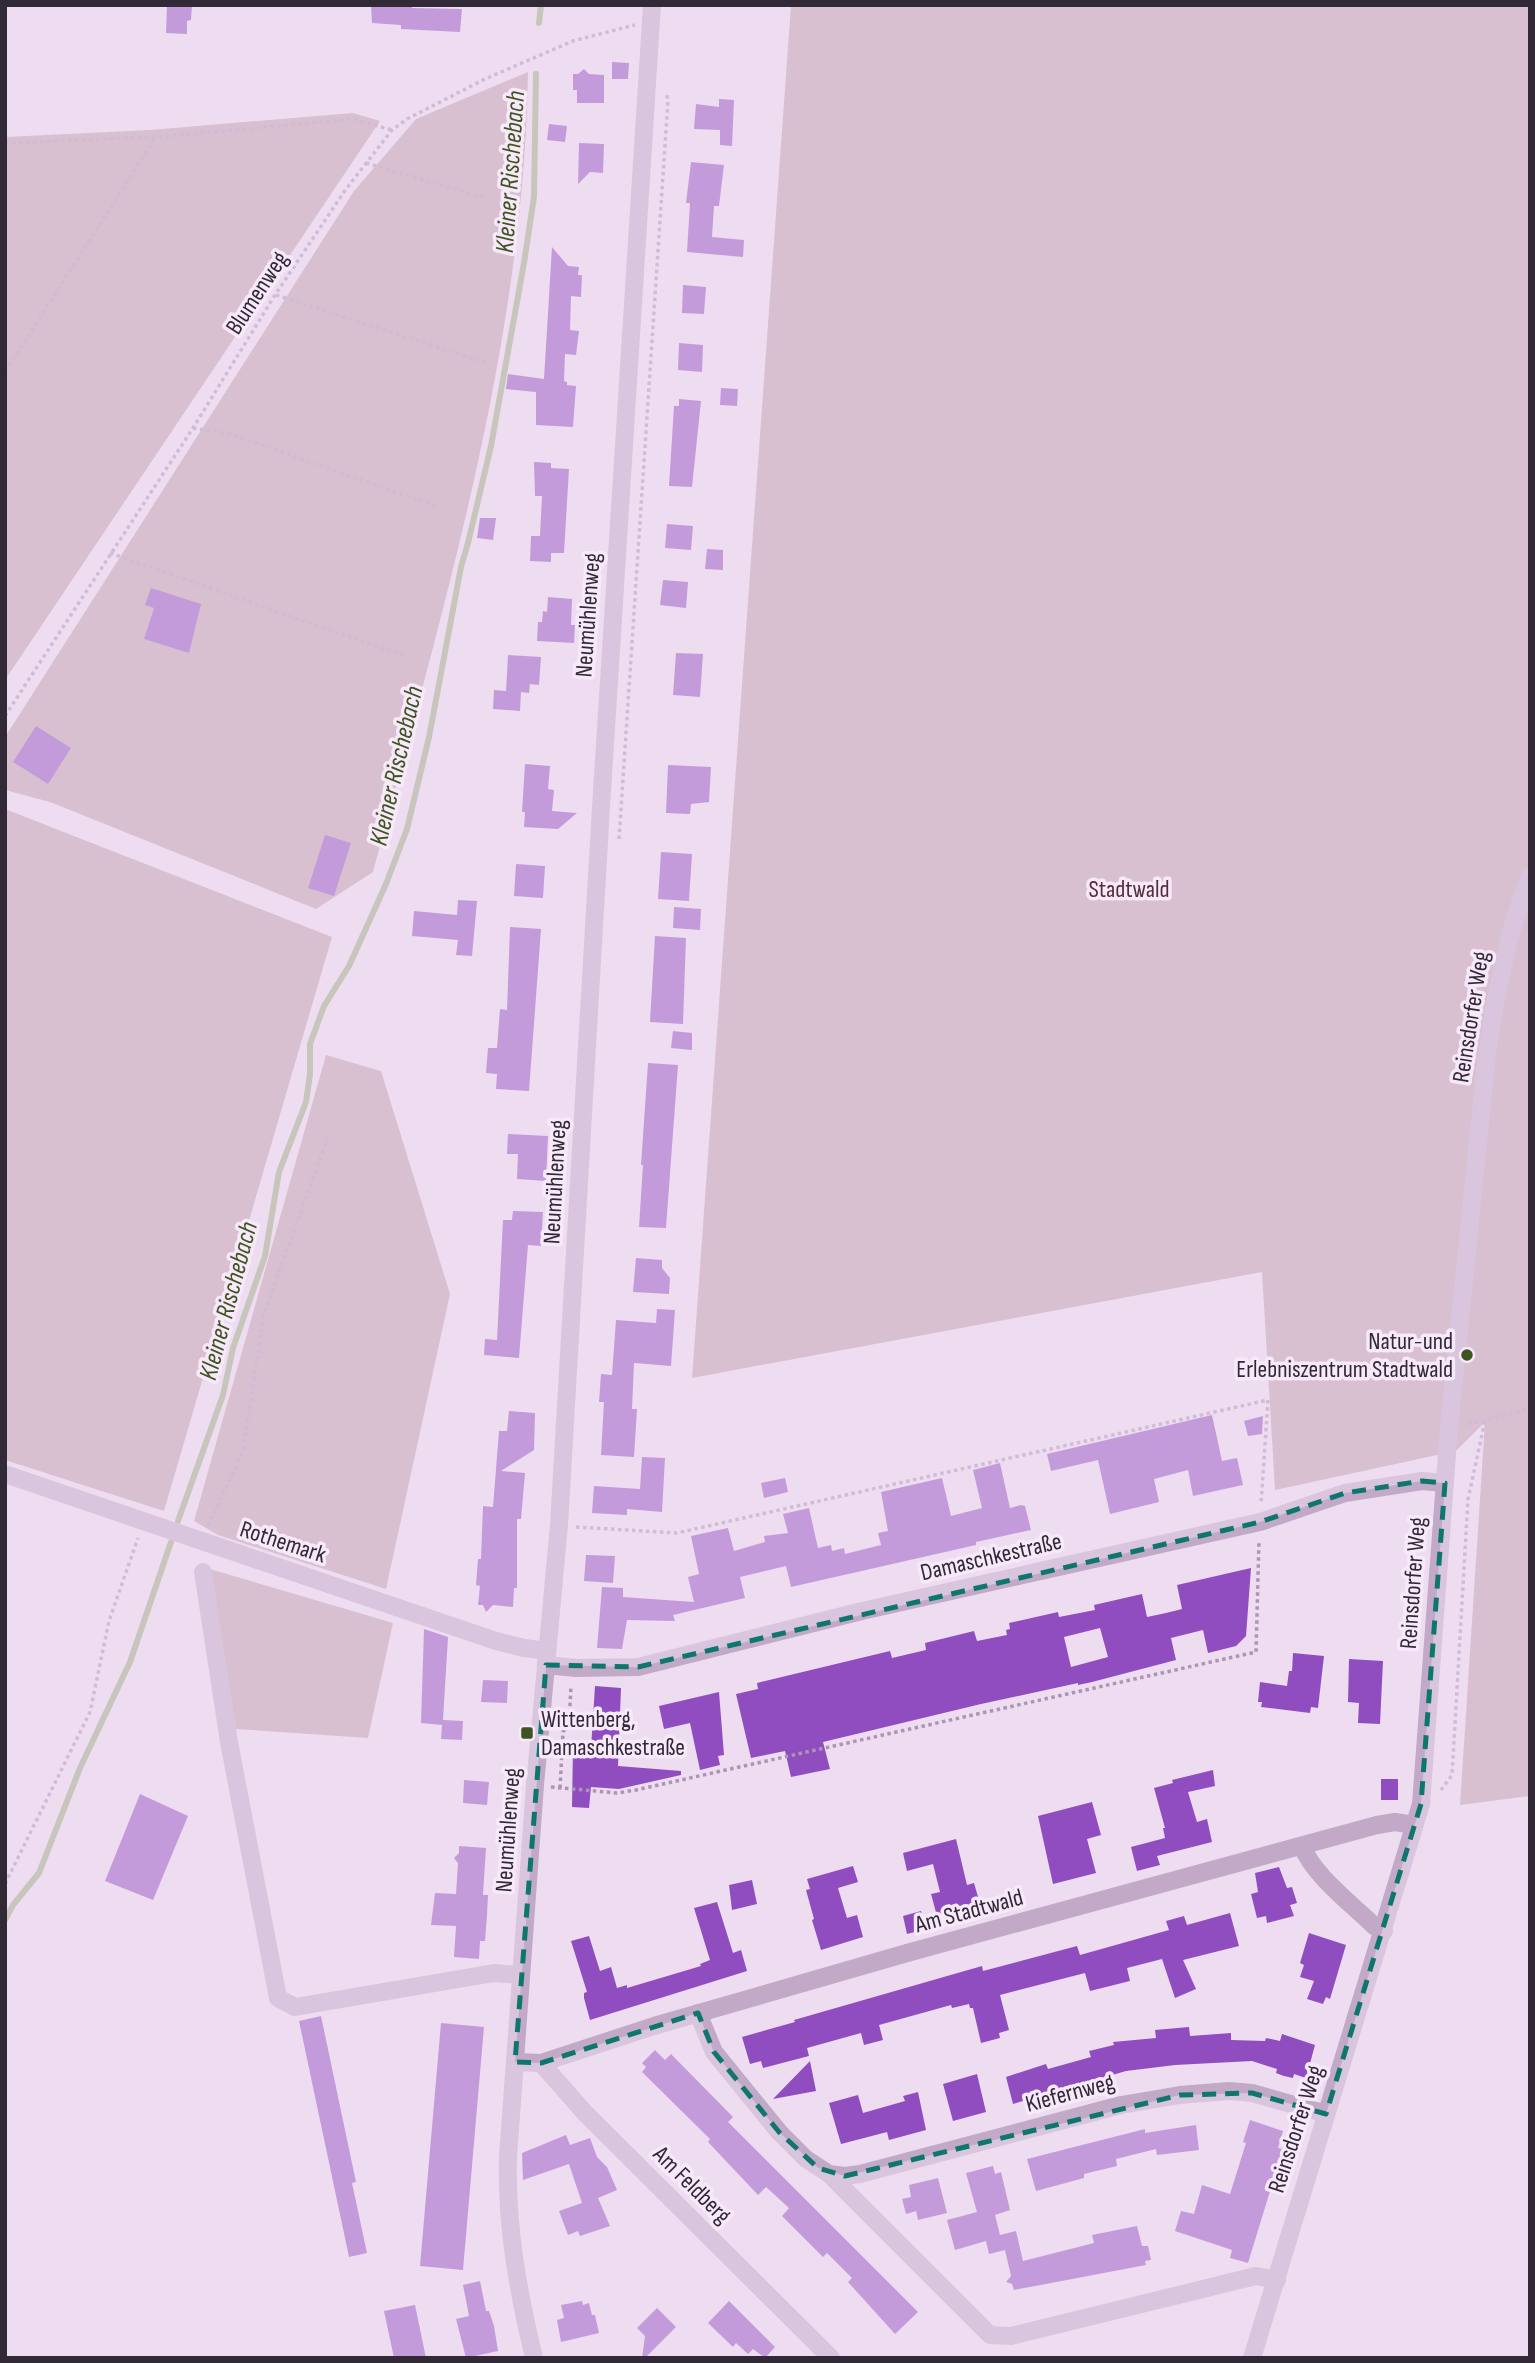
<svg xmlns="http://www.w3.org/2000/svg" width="1535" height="2363" font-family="'Sofia Sans Condensed',sans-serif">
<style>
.green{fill:#bf9ea8}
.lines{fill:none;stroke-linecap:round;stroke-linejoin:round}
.stream{stroke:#9aac7d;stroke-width:6}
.building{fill:#904dbf;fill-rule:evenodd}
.path{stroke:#ad94b4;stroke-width:3.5;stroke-dasharray:3.5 3.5;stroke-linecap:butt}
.minor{stroke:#c2a9c8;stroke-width:18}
.marked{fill:none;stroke:#0f766e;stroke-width:5;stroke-dasharray:14 9;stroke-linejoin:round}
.poi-dot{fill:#3f5521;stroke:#f7e9f9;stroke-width:2.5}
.labels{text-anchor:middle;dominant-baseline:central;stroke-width:7;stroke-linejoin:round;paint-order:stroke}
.street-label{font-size:24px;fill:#312936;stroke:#f7e9f9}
.park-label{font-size:24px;fill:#532e38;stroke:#f7e9f9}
.poi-label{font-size:24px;fill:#312936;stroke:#f7e9f9;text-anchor:end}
.water-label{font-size:26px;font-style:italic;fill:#3f5521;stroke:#f7e9f9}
</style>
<rect width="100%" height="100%" fill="#eeddf1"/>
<!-- green -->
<g class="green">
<polygon points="791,5 1530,5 1530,1796 1460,1805 1485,1422 1456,1451 1275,1490 1262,1272 692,1378"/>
<path d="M528,72C524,344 442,611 373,872L316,909L50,802L5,790V737L354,191L416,119Z"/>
<polygon points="353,113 380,121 5,680 5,137 150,130"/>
<polygon points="5,809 332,937 164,1511 5,1460"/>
<polygon points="326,1055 381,1071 450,1294 386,1589 218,1535 194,1521"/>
<polygon points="200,1566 393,1623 368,1738 236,1729"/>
</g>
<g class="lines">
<!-- stream -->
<g class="stream">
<polyline points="539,23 541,5"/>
<polyline points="178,1521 223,1395 233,1348 265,1256 279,1172 306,1102 310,1074 310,1044 324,1006 349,966 386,884 407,829 429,737 461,567 468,543 491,446 524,263 534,197 536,74"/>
<polyline points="5,1920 13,1905 39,1873 80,1768 130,1662 171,1542"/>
</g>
</g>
<!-- building -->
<g class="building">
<polygon points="167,5 192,5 191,20 187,21 187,34 166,33"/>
<polygon points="371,5 412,5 412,8 462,9 460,32 401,29 401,25 372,23"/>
<polygon points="612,62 629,63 628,79 612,79"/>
<polygon points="584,69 589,74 604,75 604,103 577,103 577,90 573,90 573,74 578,74"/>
<polygon points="719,99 734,100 732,146 720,145 720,130 694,129 696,104 719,107"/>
<polygon points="549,124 567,126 565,142 547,140"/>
<polygon points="579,143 604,144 603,173 590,172 578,184"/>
<polygon points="691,162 724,165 719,206 714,206 712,237 744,240 743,257 687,252 690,203 686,203"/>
<polygon points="552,247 568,266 579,267 578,275 582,275 581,297 571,296 570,330 579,331 576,355 565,354 564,381 567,382 567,385 576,386 573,427 536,425 536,392 506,389 508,374 544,379"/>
<polygon points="683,285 706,287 704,314 682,313"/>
<polygon points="679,343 703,345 702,372 678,370"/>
<polygon points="721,388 738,389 737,406 720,405"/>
<polygon points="679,399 701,401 692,487 669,486 674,406 679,406"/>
<polygon points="534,462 551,463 551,468 569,469 564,553 551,553 551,562 530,561 531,536 540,536 542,496 535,496"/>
<polygon points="480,518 496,518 493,540 477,538"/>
<polygon points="667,524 693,526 691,550 665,548"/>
<polygon points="707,549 723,550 723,570 705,569"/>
<polygon points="663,580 688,582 686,608 660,605"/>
<polygon points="151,588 201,604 189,653 144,639 154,608 145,605"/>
<polygon points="548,597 572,599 571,625 575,625 574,643 537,641 538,622 542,622 543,611 547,612"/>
<polygon points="676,653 703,654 700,697 673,695"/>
<polygon points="508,655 541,657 539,685 530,684 529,693 521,692 520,711 493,709 494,690 506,691"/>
<polygon points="36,726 71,748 48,784 13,762"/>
<polygon points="525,764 550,766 548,789 554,790 552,811 577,813 558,829 524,827 525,812 522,812"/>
<polygon points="668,765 711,767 709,802 691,804 690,814 666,813"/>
<polygon points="325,835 351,843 334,896 308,888"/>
<polygon points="661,852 692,854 689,901 658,899"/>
<polygon points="516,864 545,866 543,898 514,896"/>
<polygon points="458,900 477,901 472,956 456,955 458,940 412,936 414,911 457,915"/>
<polygon points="674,907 701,909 700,930 673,928"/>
<polygon points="510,927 541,929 529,1091 496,1089 497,1074 486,1073 488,1048 497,1048 500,1009 507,1010"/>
<polygon points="655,936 686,938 683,1024 650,1022"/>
<polygon points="673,1031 692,1033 692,1050 671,1048"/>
<polygon points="648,1063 678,1065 666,1228 639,1227 643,1165 641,1165"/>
<polygon points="508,1134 548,1136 546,1181 517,1179 518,1154 507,1154"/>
<polygon points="513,1211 543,1212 541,1246 528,1245 519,1358 484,1355 485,1339 497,1340 503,1220 512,1220"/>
<polygon points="636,1258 662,1260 662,1268 670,1278 669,1294 633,1292"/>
<polygon points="657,1309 675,1310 671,1366 634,1363 632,1409 637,1409 634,1457 601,1455 604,1402 599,1402 601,1374 612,1375 616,1320 656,1323"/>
<polygon points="509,1411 535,1413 534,1450 501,1471 525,1473 521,1519 517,1519 517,1588 514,1588 513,1607 493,1605 486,1612 483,1605 478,1605 480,1586 476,1585 478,1559 481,1559 483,1506 493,1507 499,1431 507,1431"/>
<polygon points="1212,1415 1222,1461 1237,1458 1243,1485 1193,1496 1188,1470 1154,1479 1159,1502 1110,1514 1098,1460 1051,1471 1047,1454"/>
<polygon points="1263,1416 1262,1434 1248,1436 1244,1421"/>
<polygon points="642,1457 665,1458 662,1512 627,1509 627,1515 592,1513 594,1486 640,1489"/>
<polygon points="1000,1463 1010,1508 1021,1505 1025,1506 1031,1530 976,1542 976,1545 791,1587 786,1566 740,1577 745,1598 673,1615 675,1621 627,1620 622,1649 597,1648 602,1587 623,1588 623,1597 694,1602 688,1577 699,1574 691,1536 728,1528 734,1551 765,1542 764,1536 788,1533 783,1514 809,1508 818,1548 831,1545 832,1551 844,1548 845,1554 881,1545 878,1533 888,1531 881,1492 942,1478 951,1516 982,1508 973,1470"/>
<polygon points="785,1478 788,1492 764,1498 761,1483"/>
<polygon points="586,1555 615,1556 613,1583 584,1581"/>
<path d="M1251,1568L1246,1636L1236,1646L1208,1653L1203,1630L1171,1638L1176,1660L1092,1682L1078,1685V1683L981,1704L823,1742L830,1769L791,1777L785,1751L751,1758L736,1694L758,1689L757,1683L890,1651L892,1658L926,1650L925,1643L974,1631L977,1641L1007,1635L1006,1630L1010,1629L1009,1623L1058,1612L1059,1617L1095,1610L1094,1605L1142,1594L1147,1617L1166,1613L1182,1609L1177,1585ZM1100,1628L1108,1657L1071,1667L1064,1637Z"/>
<polygon points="424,1629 448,1637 443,1720 463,1721 462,1740 441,1739 442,1725 421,1723"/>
<polygon points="1293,1653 1324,1656 1318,1708 1311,1707 1310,1713 1261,1707 1262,1702 1258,1702 1260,1682 1287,1686 1289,1671 1292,1671"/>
<polygon points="1349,1659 1383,1661 1380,1724 1358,1723 1359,1703 1348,1702"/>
<polygon points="483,1680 508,1681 507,1703 481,1702"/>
<polygon points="595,1686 621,1688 618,1766 681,1771 681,1775 619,1789 591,1787 589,1808 572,1807 573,1747 591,1748"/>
<polygon points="719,1692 724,1755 718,1756 720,1765 700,1770 690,1723 664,1729 659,1706"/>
<polygon points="1213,1770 1215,1786 1188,1792 1197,1822 1207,1819 1212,1842 1157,1856 1160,1865 1137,1871 1131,1847 1165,1838 1163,1828 1165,1828 1154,1788 1173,1783 1172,1780"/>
<rect x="1381" y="1779" width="17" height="21"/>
<polygon points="464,1780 489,1782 487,1805 463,1803"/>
<polygon points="140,1794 188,1816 153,1900 105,1881"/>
<polygon points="1092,1802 1101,1835 1087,1839 1096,1873 1053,1884 1038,1816"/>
<polygon points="956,1839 967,1885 974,1883 980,1904 937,1916 931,1894 940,1892 933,1864 907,1871 903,1853"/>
<polygon points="459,1846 486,1848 483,1895 488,1895 487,1915 485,1941 480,1941 479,1959 454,1957 456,1926 431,1925 435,1893 456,1894 458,1863 454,1858 459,1853"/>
<polygon points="853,1866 858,1882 838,1888 847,1918 857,1915 863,1937 821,1950 812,1920 814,1919 806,1890 810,1889 807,1879"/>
<polygon points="1279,1867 1287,1888 1292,1887 1297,1903 1290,1905 1294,1916 1267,1923 1266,1916 1257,1918 1251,1894 1258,1892 1255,1873"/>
<polygon points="752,1880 757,1904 732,1910 729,1885"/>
<polygon points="717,1902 733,1953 741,1950 747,1971 590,2020 584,1998 584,1993 587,1992 571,1941 589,1936 600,1971 611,1967 617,1988 627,1985 627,1988 701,1966 700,1964 710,1960 694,1908"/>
<polygon points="921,1911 926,1929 907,1934 903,1916"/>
<polygon points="1230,1913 1239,1946 1183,1960 1196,1989 1175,1998 1162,1959 1127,1968 1130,1981 1090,1991 1085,1973 1000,1995 1009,2030 999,2033 1000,2038 981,2043 973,2008 970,2008 969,2004 952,2008 951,2005 879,2025 883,2040 864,2045 861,2033 807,2048 809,2056 763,2068 761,2061 750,2064 742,2037 795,2022 794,2020 982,1966 983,1971 1077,1946 1080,1955 1169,1930 1166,1921 1184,1916 1187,1925"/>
<polygon points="1309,1933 1346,1945 1330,1999 1326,1997 1323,2004 1307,1999 1314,1981 1300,1977 1304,1965 1300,1963"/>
<polygon points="321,2016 356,2182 352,2183 367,2253 349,2257 299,2021"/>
<polygon points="441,2023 484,2027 463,2270 420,2266"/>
<polygon points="1189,2027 1190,2036 1231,2033 1231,2040 1265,2041 1266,2038 1280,2041 1282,2034 1315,2045 1306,2078 1294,2074 1293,2078 1284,2076 1276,2073 1277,2069 1252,2061 1175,2065 1126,2071 1013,2104 1006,2077 1046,2064 1048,2069 1091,2057 1089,2051 1114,2045 1113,2042 1156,2038 1155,2030"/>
<polygon points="655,2050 665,2060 671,2054 733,2117 728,2122 918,2312 895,2334 848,2282 852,2278 827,2253 823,2257 782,2216 789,2208 766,2187 758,2195 708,2142 710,2139 642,2072 646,2067 642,2063"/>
<polygon points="810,2061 816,2091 773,2099"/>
<polygon points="977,2074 986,2112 953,2121 943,2084"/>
<polygon points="918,2092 926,2130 889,2140 887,2132 841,2144 829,2103 858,2095 863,2113 905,2101 903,2096"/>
<polygon points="1250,2120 1283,2131 1278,2148 1283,2149 1248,2263 1230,2258 1232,2250 1175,2231 1181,2211 1194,2214 1202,2185 1230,2194 1246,2143 1243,2142"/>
<polygon points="1196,2125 1199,2150 1157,2155 1156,2149 1116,2159 1117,2166 1084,2174 1084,2178 1036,2191 1027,2159 1145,2129 1145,2133"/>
<polygon points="566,2135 570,2145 590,2138 597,2157 607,2167 617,2190 598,2198 610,2226 580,2236 578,2231 568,2235 559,2211 582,2203 569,2164 523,2180 522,2153"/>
<polygon points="993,2166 995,2174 1001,2172 1010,2210 995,2215 1000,2235 1016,2231 1023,2261 1094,2243 1092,2235 1137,2226 1142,2246 1148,2246 1151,2260 1145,2261 1146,2265 1014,2290 1012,2284 1006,2282 1011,2276 1005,2250 989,2254 986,2241 955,2250 947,2220 977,2212 966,2173"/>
<polygon points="938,2178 947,2213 918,2220 916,2211 906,2214 902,2199 911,2197 909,2185"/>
<polygon points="480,2281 486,2311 489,2311 494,2326 498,2351 466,2358 456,2319 469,2316 463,2285"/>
<polygon points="582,2301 583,2305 589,2303 592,2315 595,2315 599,2333 561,2342 557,2320 564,2318 561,2305"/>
<polygon points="729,2301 775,2347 765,2358 753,2349 748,2354 736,2343 733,2347 708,2323"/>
<polygon points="415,2305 426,2358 394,2358 384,2311"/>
<polygon points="657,2308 676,2327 645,2358 642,2358 645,2336 637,2328"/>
</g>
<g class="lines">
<!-- path -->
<g class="path">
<polyline points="5,143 156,137 353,119 392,130"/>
<polyline points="366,163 486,198"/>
<polyline points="276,295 487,363"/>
<polyline points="5,372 155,138"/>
<polyline points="193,428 230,434 436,506"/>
<polyline points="110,553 404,656"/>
<polyline points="5,716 193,428 275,295 346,189 392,130 407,119 485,79 573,41 635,25"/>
<polyline points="619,839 668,100 666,92"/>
<polyline points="1468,1424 1530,1409"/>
<polyline points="208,1526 243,1451 264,1313 329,1134"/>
<polyline points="576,1527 677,1533 1268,1400 1261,1504"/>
<polyline points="551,1787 617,1793 636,1790 1256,1652 1259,1540"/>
<polyline points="560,1788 563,1732 569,1724 571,1686"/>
<polyline points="1441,1790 1452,1775 1468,1499 1485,1421"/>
<polyline points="5,1884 90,1712 109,1621 138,1538"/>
</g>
<!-- minor -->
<g class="minor">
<polyline points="5,1474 496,1641 524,1648 547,1651"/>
<polyline points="203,1572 229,1742 278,1998 295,2007 494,1973 521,1975"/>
<polyline points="546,1665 576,1668 638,1667 862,1611 1260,1522 1345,1493 1422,1481 1445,1483"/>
<path d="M1302,1846C1313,1875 1352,1904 1374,1926L1384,1931"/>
<polyline points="698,2013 714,2052 779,2132 806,2159 829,2174 990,2335 1011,2336 1256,2276 1277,2280"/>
<polyline points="515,2062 541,2063 654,2026 907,1953 1377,1825 1395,1822 1414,1825"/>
<polyline points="541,2063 585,2113 831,2358"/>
<polyline points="829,2174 845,2176 860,2174 1121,2105 1180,2095 1229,2091 1252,2093 1326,2114"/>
<path d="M534,2358C518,2291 506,2226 508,2157L535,1785L559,1525L601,807L652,5"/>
<path d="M1252,2358L1421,1804L1449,1427L1487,1054C1496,994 1507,933 1530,876"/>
</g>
</g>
<!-- marked area -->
<path d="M0 0H1535V2363H0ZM1422,1481L1445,1483L1421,1804L1326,2114L1252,2093L1180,2095L845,2176L818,2168L779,2132L714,2052L698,2013L541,2063L515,2062L546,1665L638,1667L1260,1522L1345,1493Z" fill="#eeddf1" fill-opacity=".55" fill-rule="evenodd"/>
<path class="marked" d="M1422,1481L1445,1483L1421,1804L1326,2114L1252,2093L1180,2095L845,2176L818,2168L779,2132L714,2052L698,2013L541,2063L515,2062L546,1665L638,1667L1260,1522L1345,1493Z"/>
<!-- markers -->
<g class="poi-dot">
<circle cx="1467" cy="1355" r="7"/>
<rect x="520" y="1726" width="14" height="14" rx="3.5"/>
</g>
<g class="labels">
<!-- street labels -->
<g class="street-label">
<text transform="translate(257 293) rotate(-57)">Blumenweg</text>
<text transform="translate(588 615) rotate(-86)">Neumühlenweg</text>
<text transform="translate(1471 1017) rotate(-81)">Reinsdorfer Weg</text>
<text transform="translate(555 1182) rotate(-87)">Neumühlenweg</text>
<text transform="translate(283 1542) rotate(18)">Rothemark</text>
<text transform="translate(991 1557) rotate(-13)">Damaschkestraße</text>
<text transform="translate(1413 1583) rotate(-86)">Reinsdorfer Weg</text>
<text transform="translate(508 1830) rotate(-86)">Neumühlenweg</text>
<text transform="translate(969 1911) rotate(-15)">Am Stadtwald</text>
<text transform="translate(1070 2093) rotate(-15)">Kiefernweg</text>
<text transform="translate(1296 2129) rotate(-72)">Reinsdorfer Weg</text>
<text transform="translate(692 2185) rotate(45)">Am Feldberg</text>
</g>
<!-- park labels -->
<g class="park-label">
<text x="1129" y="889">Stadtwald</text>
</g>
<!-- poi labels -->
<g class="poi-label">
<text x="1453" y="1341">Natur-und<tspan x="1453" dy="28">Erlebniszentrum Stadtwald</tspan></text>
<text x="541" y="1719" text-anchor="start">Wittenberg,<tspan x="541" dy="28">Damaschkestraße</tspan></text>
</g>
<!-- water labels -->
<g class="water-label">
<text transform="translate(511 172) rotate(-86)">Kleiner Rischebach</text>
<text transform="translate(397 766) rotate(-77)">Kleiner Rischebach</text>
<text transform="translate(229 1301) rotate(-75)">Kleiner Rischebach</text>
</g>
</g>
<!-- border -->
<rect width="1535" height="2363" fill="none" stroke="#312936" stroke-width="14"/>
</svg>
